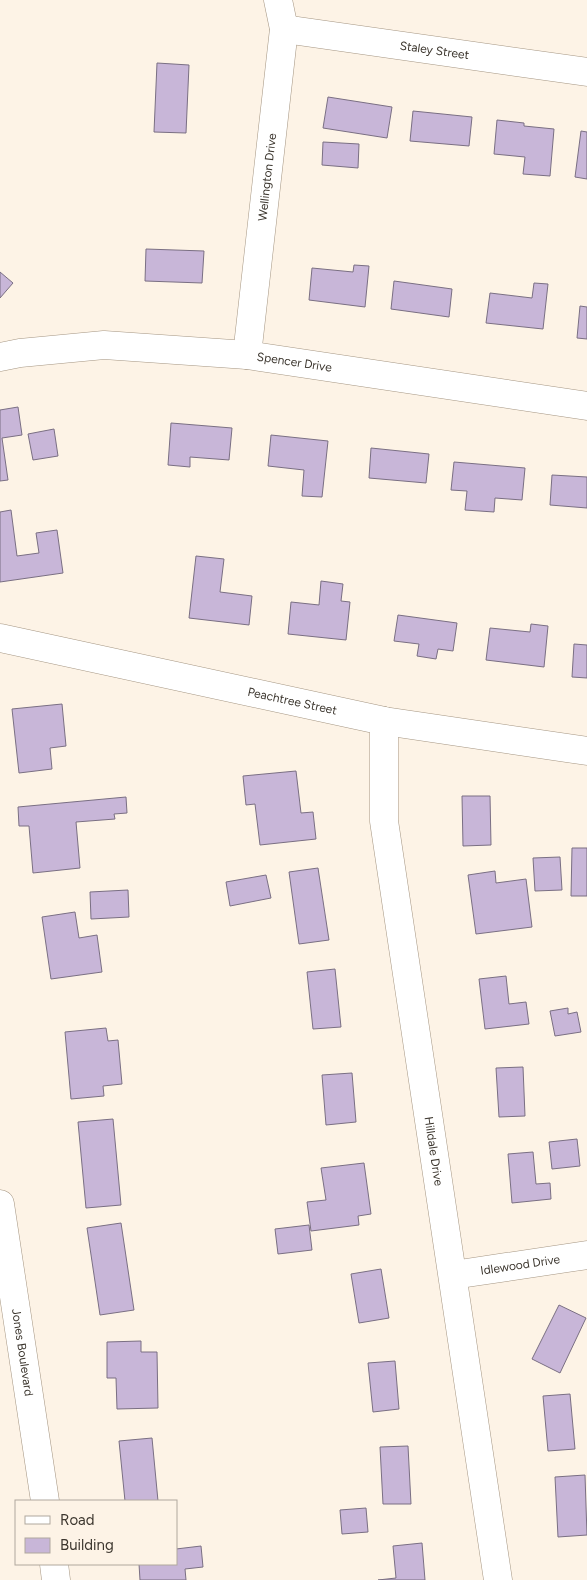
<svg xmlns="http://www.w3.org/2000/svg" width="587" height="1580" font-family="Figtree,sans-serif">
<style>
.building{fill:#c8b6d8;stroke:#7a6f83}
.lines{fill:none;stroke-linecap:round;stroke-linejoin:round}
.minor-casing{stroke:#a59683;stroke-width:29}
.minor{stroke:#fff;stroke-width:28}
.labels{text-anchor:middle;dominant-baseline:central;stroke-width:4;stroke-linejoin:round;paint-order:stroke}
.street-label{font-size:12px;fill:#3d372f;stroke:#fdf3e6}
</style>
<rect width="100%" height="100%" fill="#fdf3e6"/>
<!-- building -->
<g class="building">
<polygon points="157,63 189,65 186,133 154,132"/>
<polygon points="328,97 392,107 387,138 323,128"/>
<polygon points="413,111 472,117 469,146 410,141"/>
<polygon points="497,120 524,123 524,126 554,129 550,176 523,174 525,157 494,154"/>
<polygon points="581,131 587,132 587,179 575,177"/>
<polygon points="323,142 359,144 358,168 322,165"/>
<polygon points="146,249 204,251 202,283 145,281"/>
<polygon points="354,265 369,266 365,307 309,300 312,268 353,272"/>
<polygon points="0,272 13,283 0,298"/>
<polygon points="394,281 452,289 449,317 391,309"/>
<polygon points="534,283 548,284 543,329 486,323 490,293 532,298"/>
<polygon points="580,306 587,307 587,339 577,338"/>
<polygon points="18,407 22,435 2,438 8,480 0,481 0,410"/>
<polygon points="171,423 232,428 229,460 190,457 190,467 168,465"/>
<polygon points="54,429 58,456 33,460 28,434"/>
<polygon points="271,435 328,441 322,497 302,496 304,470 268,466"/>
<polygon points="371,448 429,454 426,483 369,478"/>
<polygon points="454,462 525,468 522,500 495,498 494,512 465,510 467,491 451,490"/>
<polygon points="552,475 587,477 587,508 550,505"/>
<polygon points="11,510 17,556 39,553 36,533 57,530 63,573 0,582 0,512"/>
<polygon points="196,556 224,559 220,592 252,596 249,625 189,618"/>
<polygon points="321,581 343,584 341,601 350,602 346,640 288,634 291,602 319,605"/>
<polygon points="398,615 457,623 453,651 438,649 436,659 417,656 419,644 394,641"/>
<polygon points="531,624 548,626 544,667 486,660 490,628 530,632"/>
<polygon points="574,644 587,645 587,678 572,677"/>
<polygon points="62,704 66,746 50,748 52,769 19,773 12,709"/>
<polygon points="296,771 301,813 313,812 316,839 260,845 255,804 246,805 243,776"/>
<polygon points="462,796 490,796 491,845 463,846"/>
<polygon points="126,797 127,813 114,814 115,819 76,822 80,868 33,873 29,826 19,826 18,807"/>
<polygon points="572,848 587,848 587,896 571,896"/>
<polygon points="560,857 562,890 535,891 533,858"/>
<polygon points="318,868 329,940 299,944 289,872"/>
<polygon points="495,871 496,883 526,879 532,927 476,934 468,875"/>
<polygon points="266,875 271,898 230,906 226,882"/>
<polygon points="128,890 129,917 91,919 90,892"/>
<polygon points="75,912 79,938 97,935 102,972 51,979 42,917"/>
<polygon points="335,969 341,1027 313,1029 307,972"/>
<polygon points="506,976 509,1004 526,1002 529,1024 485,1029 479,979"/>
<polygon points="568,1008 568,1014 577,1012 581,1032 555,1036 550,1011"/>
<polygon points="106,1028 108,1041 118,1040 122,1084 103,1086 104,1096 71,1099 65,1032"/>
<polygon points="523,1067 525,1116 499,1117 496,1068"/>
<polygon points="352,1073 356,1122 326,1125 322,1075"/>
<polygon points="113,1119 121,1205 86,1208 78,1122"/>
<polygon points="577,1139 580,1166 552,1169 549,1142"/>
<polygon points="533,1152 536,1184 550,1183 551,1199 512,1203 508,1154"/>
<polygon points="364,1163 371,1214 358,1216 359,1225 311,1231 307,1202 326,1200 321,1168"/>
<polygon points="121,1223 134,1310 100,1315 87,1228"/>
<polygon points="309,1225 312,1250 278,1254 275,1229"/>
<polygon points="381,1269 389,1318 359,1323 351,1274"/>
<polygon points="559,1305 586,1318 560,1373 532,1359"/>
<polygon points="141,1341 141,1352 157,1352 158,1408 117,1409 116,1378 107,1378 107,1342"/>
<polygon points="395,1361 399,1409 373,1412 368,1363"/>
<polygon points="570,1394 575,1449 548,1451 543,1396"/>
<polygon points="152,1438 158,1501 125,1501 119,1441"/>
<polygon points="408,1446 411,1504 383,1504 380,1447"/>
<polygon points="585,1475 587,1535 558,1537 555,1477"/>
<polygon points="366,1508 368,1532 342,1534 340,1510"/>
<polygon points="422,1543 425,1580 378,1580 396,1578 393,1546"/>
<polygon points="201,1546 203,1567 185,1569 186,1580 140,1580 139,1564 176,1564 176,1549"/>
</g>
<g class="lines">
<!-- minor casing -->
<g class="minor-casing">
<g id="minor">
<path id="s1" d="M284,29L587,72"/>
<path id="s2" d="M247,355L284,29L278,0"/>
<path id="s3" d="M0,357L20,353L104,345L247,355L587,406"/>
<path id="s4" d="M0,638L384,721L587,751"/>
<path id="s5" d="M384,721V821L498,1580"/>
<path id="s6" d="M0,1204L45,1501"/>
<path id="s7" d="M453,1275L587,1255"/>
<polyline points="54,1564 56,1580"/>
</g>
</g>
<!-- minor -->
<use href="#minor" class="minor"/>
</g>
<g class="labels">
<!-- street labels -->
<g class="street-label">
<text stroke="none"><textPath href="#s1" startOffset="152">Staley Street</textPath></text>
<text stroke="none"><textPath href="#s2" startOffset="179">Wellington Drive</textPath></text>
<text stroke="none"><textPath href="#s3" startOffset="296">Spencer Drive</textPath></text>
<text stroke="none"><textPath href="#s4" startOffset="299">Peachtree Street</textPath></text>
<text stroke="none"><textPath href="#s5" startOffset="434">Hilldale Drive</textPath></text>
<text stroke="none"><textPath href="#s7" startOffset="68">Idlewood Drive</textPath></text>
<text stroke="none"><textPath href="#s6" startOffset="150">Jones Boulevard</textPath></text>
</g>
</g>
<!-- legend -->
<rect x="15" y="1500" width="162" height="65" fill="#fdf3e6" stroke="#b0a89d"/>
<rect x="25" y="1516" width="25" height="8" fill="#ffffff" stroke="#b0a89d"/>
<text x="60" y="1525" font-size="15" fill="#3d372f">Road</text>
<rect x="25" y="1538" width="25" height="15" fill="#c8b6d8" stroke="#b0a89d"/>
<text x="60" y="1550" font-size="15" fill="#3d372f">Building</text>
</svg>
